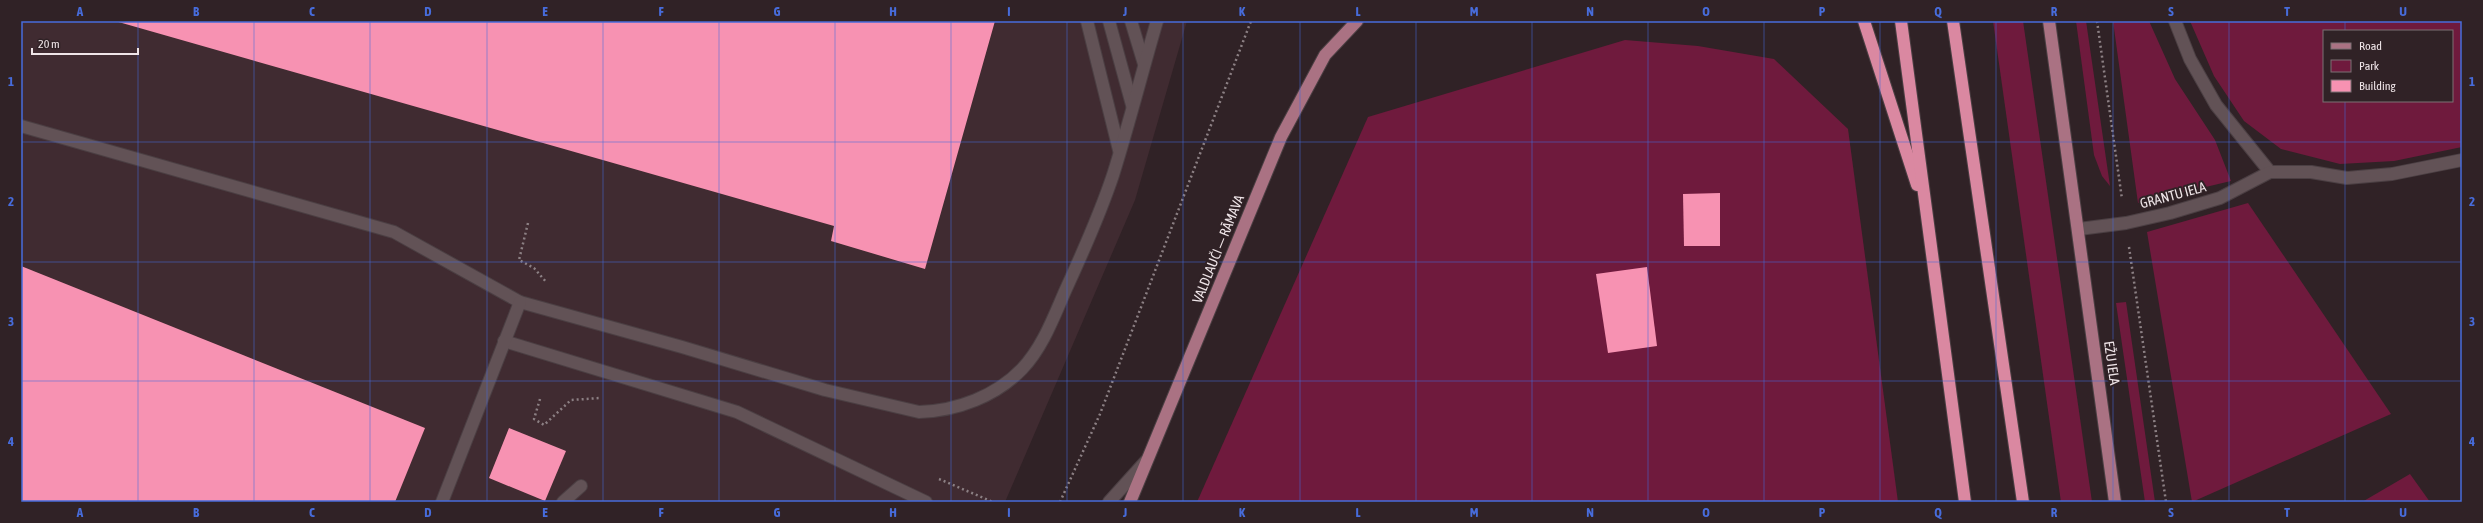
<svg xmlns="http://www.w3.org/2000/svg" width="2483" height="523" font-family="'Asap Condensed',sans-serif">
<style>
.built{fill:#402b31}
.green{fill:#6f1a3d;fill-rule:evenodd}
.building{fill:#f792b2}
.lines{fill:none;stroke-linecap:round;stroke-linejoin:round}
.minor-casing{stroke:#4b3f43;stroke-width:14}
.major-casing{stroke:#4b3f43;stroke-width:14}
.highway-casing{stroke:#4b3f43;stroke-width:14}
.path{stroke:#8c8084;stroke-width:2.5;stroke-dasharray:2 3;stroke-linecap:butt}
.minor{stroke:#625256;stroke-width:12}
.major{stroke:#aa7283;stroke-width:12}
.highway{stroke:#da88a1;stroke-width:12}
.grid{fill:none;stroke:#476cdb;stroke-width:1;stroke-opacity:0.55}
.labels{text-anchor:middle;dominant-baseline:central;stroke-width:4;stroke-linejoin:round;paint-order:stroke}
.street-label{font-size:14px;fill:#efe5e8;stroke:#302226}
.neatline{fill:none;stroke:#476cdb;stroke-width:1.5}
.grid-label{font-size:13px;text-anchor:middle;font-weight:bold;fill:#476cdb}
</style>
<rect width="100%" height="100%" fill="#302226"/>
<!-- built -->
<polygon class="built" points="21,21 1187,21 1135,200 1005,502 21,502"/>
<!-- green -->
<g class="green">
<polygon points="1993,21 2023,21 2092,502 2061,502"/>
<polygon points="2076,21 2086,21 2110,186 2102,176 2094,155"/>
<polygon points="2113,21 2149,21 2175,79 2215,140 2231,181 2138,203"/>
<path d="M2190,21H2462V147L2394,161L2340,164L2281,149L2244,121L2214,76ZM2324,31H2452V101H2324Z"/>
<polygon points="1625,40 1698,46 1774,59 1848,129 1898,502 1197,502 1368,117"/>
<polygon points="2248,203 2391,414 2192,502 2147,232"/>
<polygon points="2126,302 2155,502 2145,502 2116,303"/>
<polygon points="2410,474 2430,502 2362,502"/>
</g>
<!-- building -->
<g class="building">
<polygon points="115,21 995,21 925,269 831,241 834,226"/>
<polygon points="1720,193 1720,246 1684,246 1683,194"/>
<polygon points="21,266 425,428 395,502 21,502"/>
<polygon points="1647,267 1657,346 1608,353 1596,274"/>
<polygon points="509,428 566,451 545,501 489,478"/>
</g>
<g class="lines">
<!-- minor casing -->
<g class="minor-casing">
<g id="minor">
<polyline points="1087,21 1119,150"/>
<polyline points="1109,21 1132,105"/>
<polyline points="1131,21 1144,64"/>
<polyline points="2175,21 2190,59 2216,105 2270,172"/>
<path d="M21,126L394,232L520,302L682,347L825,390L919,412C957,411 996,396 1022,369C1043,347 1054,316 1066,289C1083,252 1100,214 1113,175C1129,124 1142,72 1157,21"/>
<polyline points="2079,229 2126,223 2170,213 2220,198 2270,172 2311,172 2347,178 2392,174 2462,160"/>
<polyline points="504,341 737,412 926,502"/>
<polyline points="442,502 520,302"/>
<polyline points="563,502 581,486"/>
<polyline points="1109,502 1146,461"/>
</g>
</g>
<!-- major casing -->
<g class="major-casing">
<g id="major">
<polyline points="2049,21 2115,502"/>
<polyline points="1130,502 1281,137 1325,55 1357,21"/>
</g>
</g>
<!-- highway casing -->
<g class="highway-casing">
<g id="highway">
<polyline points="1864,21 1917,185"/>
<polyline points="1901,21 1965,502"/>
<polyline points="1953,21 2023,502"/>
</g>
</g>
<!-- path -->
<g class="path">
<polyline points="2097,21 2122,199"/>
<polyline points="528,223 519,260 534,268 547,283"/>
<polyline points="2129,247 2166,502"/>
<polyline points="540,399 534,419 544,425 571,400 600,398"/>
<polyline points="939,479 993,502"/>
<polyline points="1060,502 1100,414 1251,21"/>
</g>
<!-- minor -->
<use href="#minor" class="minor"/>
<!-- major -->
<use href="#major" class="major"/>
<!-- highway -->
<use href="#highway" class="highway"/>
</g>
<!-- grid -->
<path class="grid" d="M138,21V502M254,21V502M370,21V502M487,21V502M603,21V502M719,21V502M835,21V502M951,21V502M1067,21V502M1183,21V502M1300,21V502M1416,21V502M1532,21V502M1648,21V502M1764,21V502M1880,21V502M1996,21V502M2113,21V502M2229,21V502M2345,21V31M2345,101V502M21,142H2462M21,262H2462M21,381H2462"/>
<g class="labels">
<!-- street labels -->
<g class="street-label">
<text transform="translate(2173 195) rotate(-15)">GRANTU IELA</text>
<text transform="translate(1218 249) rotate(-68)">VALDLAUČI — RĀMAVA</text>
<text transform="translate(2112 363) rotate(82)">EŽU IELA</text>
</g>
</g>
<!-- border -->
<rect width="2483" height="523" fill="none" stroke="#302226" stroke-width="44"/>
<!-- legend -->
<rect x="2323" y="30" width="130" height="72" fill="#302226" stroke="#7c7074"/>
<rect x="2331" y="43" width="20" height="6" fill="#aa7283" stroke="#7c7074"/>
<text x="2359" y="50" font-size="12" fill="#efe5e8">Road</text>
<rect x="2331" y="60" width="20" height="12" fill="#6f1a3d" stroke="#7c7074"/>
<text x="2359" y="70" font-size="12" fill="#efe5e8">Park</text>
<rect x="2331" y="80" width="20" height="12" fill="#f792b2" stroke="#7c7074"/>
<text x="2359" y="90" font-size="12" fill="#efe5e8">Building</text>
<!-- scale -->
<path d="M32 48v6h106v-6" fill="none" stroke="#efe5e8" stroke-width="2"/>
<text x="38" y="48" font-size="12" fill="#efe5e8" stroke="#302226" stroke-width="3" paint-order="stroke">20 m</text>
<rect x="22" y="22" width="2439" height="479" class="neatline"/>
<g class="grid-label">
<text x="80" y="16">A</text>
<text x="196" y="16">B</text>
<text x="312" y="16">C</text>
<text x="428" y="16">D</text>
<text x="545" y="16">E</text>
<text x="661" y="16">F</text>
<text x="777" y="16">G</text>
<text x="893" y="16">H</text>
<text x="1009" y="16">I</text>
<text x="1125" y="16">J</text>
<text x="1242" y="16">K</text>
<text x="1358" y="16">L</text>
<text x="1474" y="16">M</text>
<text x="1590" y="16">N</text>
<text x="1706" y="16">O</text>
<text x="1822" y="16">P</text>
<text x="1938" y="16">Q</text>
<text x="2054" y="16">R</text>
<text x="2171" y="16">S</text>
<text x="2287" y="16">T</text>
<text x="2403" y="16">U</text>
<text x="11" y="86">1</text>
<text x="2472" y="86">1</text>
<text x="11" y="206">2</text>
<text x="2472" y="206">2</text>
<text x="11" y="326">3</text>
<text x="2472" y="326">3</text>
<text x="11" y="446">4</text>
<text x="2472" y="446">4</text>
<text x="80" y="517">A</text>
<text x="196" y="517">B</text>
<text x="312" y="517">C</text>
<text x="428" y="517">D</text>
<text x="545" y="517">E</text>
<text x="661" y="517">F</text>
<text x="777" y="517">G</text>
<text x="893" y="517">H</text>
<text x="1009" y="517">I</text>
<text x="1125" y="517">J</text>
<text x="1242" y="517">K</text>
<text x="1358" y="517">L</text>
<text x="1474" y="517">M</text>
<text x="1590" y="517">N</text>
<text x="1706" y="517">O</text>
<text x="1822" y="517">P</text>
<text x="1938" y="517">Q</text>
<text x="2054" y="517">R</text>
<text x="2171" y="517">S</text>
<text x="2287" y="517">T</text>
<text x="2403" y="517">U</text>
</g>
</svg>
